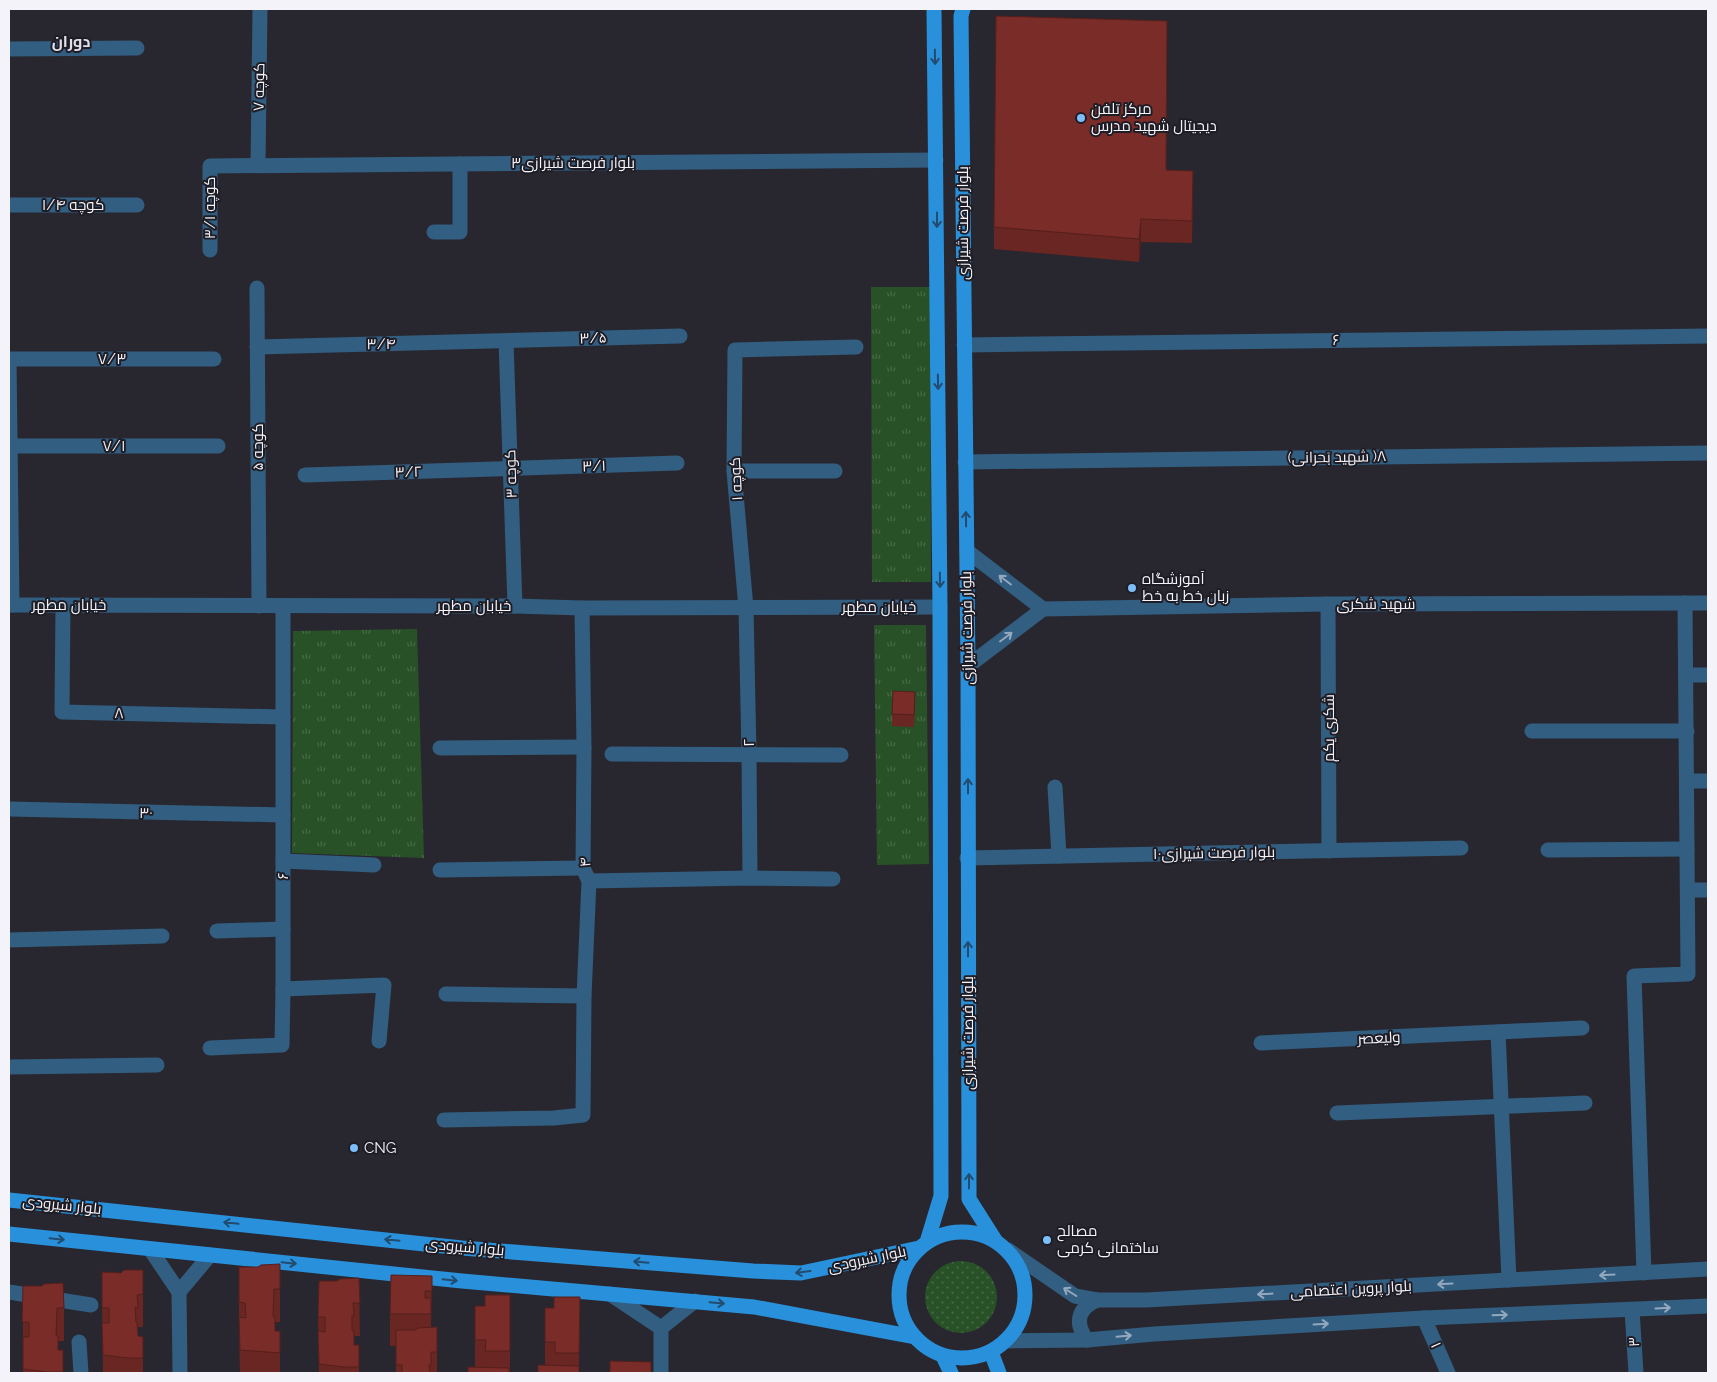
<svg xmlns="http://www.w3.org/2000/svg" width="1717" height="1382" font-family="Raleway,Cairo,sans-serif">
<style>
.grass{fill:url(#grass-dots)}
.park{fill:url(#park-tufts)}
.lines{fill:none;stroke-linecap:round;stroke-linejoin:round}
.minor{stroke:#325e81;stroke-width:15}
.major{stroke:#2991db;stroke-width:15}
.wall{fill:#692622}
.shaded-wall{fill:#551f1c}
.building{fill:#7a2c28;stroke:#551f1c}
.oneway{stroke:#224b6e}
.oneway2{stroke:#93a8bd}
.poi-dot{fill:#7dbef9;stroke:#1e1d25;stroke-width:2}
.labels{text-anchor:middle;dominant-baseline:central;stroke-width:4;stroke-linejoin:round;paint-order:stroke}
.street-label{font-size:15px;fill:#f4f3f9;stroke:#1e1d25}
.poi-label{font-size:15px;fill:#f4f3f9;stroke:#1e1d25;text-anchor:start}
.neighbourhood-label{font-size:16px;font-weight:bold;fill:#e0dee9;stroke:#1e1d25}
</style>
<defs>
<pattern id="grass-dots" width="8" height="8" patternUnits="userSpaceOnUse" patternTransform="scale(1.25)"><rect width="8" height="8" fill="#285127"/><path d="M2 2h.1M6 6h.1" fill="none" stroke="#486a47" stroke-width="1.8" stroke-linecap="round"/></pattern>
<pattern id="park-tufts" width="24" height="20" patternUnits="userSpaceOnUse" patternTransform="scale(1.25)"><rect width="24" height="20" fill="#285127"/><path d="M3 7l-1-3M5 7V3M7 7l1-3M15 17l-1-3M17 17v-4M19 17l1-3" fill="none" stroke="#486a47"/></pattern>
</defs>
<rect width="100%" height="100%" fill="#28272f"/>
<!-- grass -->
<circle class="grass" cx="961" cy="1297" r="36"/>
<!-- park -->
<g class="park">
<polygon points="871,287 930,287 931,582 872,582"/>
<polygon points="874,625 926,625 929,864 877,865"/>
<polygon points="417,629 424,858 292,853 293,631"/>
</g>
<g class="lines">
<!-- minor -->
<g class="minor">
<polyline points="9,49 137,48"/>
<polyline points="258,165 260,9"/>
<polyline points="9,205 137,205"/>
<polyline points="434,232 460,232 460,164"/>
<polyline points="210,250 210,166 936,160"/>
<polyline points="257,288 259,606"/>
<polyline points="506,341 515,606"/>
<polyline points="964,345 1708,336"/>
<polyline points="257,347 680,336"/>
<polyline points="9,359 12,605"/>
<polyline points="9,359 214,359"/>
<polyline points="9,446 218,446"/>
<polyline points="965,462 1708,453"/>
<polyline points="734,471 835,471"/>
<polyline points="305,475 677,463"/>
<polyline points="967,551 1043,609"/>
<polyline points="1328,604 1329,851"/>
<polyline points="9,605 515,606 582,608 940,607"/>
<polyline points="63,605 62,712 283,717"/>
<polyline points="283,606 283,989 384,985 379,1041"/>
<polyline points="1043,609 1328,604 1708,603"/>
<polyline points="968,666 1043,609"/>
<polyline points="1686,675 1708,675"/>
<polyline points="1532,731 1687,731"/>
<polyline points="440,748 584,747"/>
<polyline points="612,754 841,755"/>
<polyline points="1687,781 1708,781"/>
<polyline points="1055,787 1059,856"/>
<polyline points="9,809 283,815"/>
<polyline points="1548,850 1687,849"/>
<polyline points="967,858 1461,848"/>
<polyline points="283,861 374,865"/>
<polyline points="440,870 583,868"/>
<polyline points="750,878 749,754 746,608 734,471 735,350 856,347"/>
<polyline points="589,881 750,878 833,879"/>
<polyline points="1688,890 1708,890"/>
<polyline points="217,931 283,929"/>
<polyline points="9,940 162,936"/>
<polyline points="446,994 584,996"/>
<polyline points="1498,1032 1509,1280"/>
<polyline points="1261,1043 1582,1028"/>
<polyline points="210,1048 282,1045 283,989"/>
<polyline points="9,1067 157,1065"/>
<polyline points="1337,1113 1585,1103"/>
<polyline points="444,1120 554,1118 583,1115 584,996 589,881 583,868 584,747 582,608"/>
<polyline points="150,1249 179,1292 210,1255"/>
<polyline points="1008,1250 1075,1296 1097,1300 1146,1300 1708,1269"/>
<polyline points="1644,1273 1634,976 1688,974 1685,603"/>
<polyline points="9,1292 91,1305"/>
<polyline points="179,1292 180,1373"/>
<polyline points="610,1294 661,1328 695,1301"/>
<polyline points="1632,1310 1636,1373"/>
<polyline points="1424,1318 1448,1373"/>
<path d="M1087,1340C1074,1323 1078,1308 1097,1300"/>
<polyline points="1005,1341 1087,1340 1154,1334 1424,1318 1708,1306"/>
<polyline points="79,1342 81,1373"/>
<polyline points="661,1373 661,1328"/>
</g>
<!-- major -->
<g class="major">
<polyline points="963,9 961,16 968,666 969,1199 995,1240"/>
<polyline points="9,1200 462,1248 753,1271 801,1273 919,1248"/>
<circle cx="962" cy="1295" r="63"/>
<polyline points="9,1234 462,1281 754,1307 915,1337"/>
<polyline points="927,1242 941,1196 940,607 934,9"/>
<polyline points="991,1352 999,1373"/>
<polyline points="943,1356 951,1373"/>
</g>
</g>
<!-- wall -->
<g class="wall">
<polygon points="1166,170 1193,194 1192,243 1141,242 1139,262 994,249 994,227"/>
<polygon points="915,704 914,727 892,726 892,714"/>
<polygon points="239,1267 280,1289 280,1322 275,1322 275,1331 280,1331 280,1373 240,1373 239,1335"/>
<polygon points="143,1270 143,1327 138,1327 138,1336 143,1337 143,1373 103,1373 102,1308 121,1273"/>
<polygon points="432,1276 431,1327 437,1327 437,1373 396,1373 396,1346 390,1346 390,1314"/>
<polygon points="359,1278 360,1336 354,1336 354,1345 359,1345 359,1373 319,1373 318,1317 337,1281"/>
<polygon points="23,1286 64,1308 64,1341 58,1341 58,1350 63,1350 63,1373 23,1373"/>
<polygon points="510,1295 510,1373 468,1373 475,1367 475,1306 485,1306"/>
<polygon points="580,1297 579,1373 545,1365 545,1342 554,1308"/>
</g>
<!-- shaded-wall -->
<g class="shaded-wall">
<polygon points="1193,171 1193,194 1192,243 1192,221"/>
<polygon points="1141,219 1141,242 1139,262 1139,239"/>
<polygon points="57,1308 57,1341 56,1335"/>
</g>
<!-- building -->
<g class="building">
<polygon points="996,16 1167,21 1166,170 1193,171 1192,221 1141,219 1139,239 994,227"/>
<polygon points="893,691 915,692 914,715 892,714"/>
<polygon points="280,1264 280,1289 274,1289 273,1316 275,1317 275,1331 280,1331 280,1353 240,1350 239,1317 246,1318 245,1303 239,1302 239,1267 258,1267 261,1265"/>
<polygon points="124,1270 143,1270 143,1294 137,1295 138,1308 135,1307 136,1322 137,1322 138,1336 143,1337 143,1358 128,1358 103,1355 102,1323 109,1323 109,1308 102,1308 102,1272 121,1273"/>
<polygon points="391,1275 432,1276 432,1291 425,1291 425,1298 431,1298 431,1314 390,1314"/>
<polygon points="359,1278 360,1303 353,1303 354,1316 352,1316 352,1330 354,1331 354,1345 359,1345 359,1367 344,1367 319,1364 318,1331 325,1332 325,1317 318,1317 319,1281 337,1281 340,1279"/>
<polygon points="63,1283 64,1308 57,1308 56,1335 58,1336 58,1350 63,1350 63,1372 48,1372 23,1369 23,1337 29,1337 29,1322 22,1322 23,1286 42,1286 44,1284"/>
<polygon points="485,1295 510,1295 510,1351 485,1351 486,1340 475,1340 475,1306 485,1306"/>
<polygon points="554,1297 580,1297 579,1353 555,1353 555,1342 545,1342 545,1308 554,1308"/>
<polygon points="437,1327 437,1352 431,1352 431,1365 429,1365 430,1373 402,1373 402,1365 396,1365 396,1330 415,1330 418,1328"/>
<polygon points="610,1361 651,1362 651,1373 610,1373"/>
<polygon points="538,1365 579,1366 579,1373 538,1373"/>
<polygon points="468,1367 509,1368 509,1373 468,1373"/>
</g>
<!-- one-way arrows -->
<defs><path id="oneway-shaft" d="M-6 0H5M1.5-3L5.5 0L1.5 3" fill="none" stroke-width="1.6" stroke-linecap="round" stroke-linejoin="round" transform="scale(1.25)"/></defs>
<g class="oneway">
<use href="#oneway-shaft" transform="translate(935 57) rotate(89)"/>
<use href="#oneway-shaft" transform="translate(937 220) rotate(90)"/>
<use href="#oneway-shaft" transform="translate(938 382) rotate(89)"/>
<use href="#oneway-shaft" transform="translate(966 519) rotate(-91)"/>
<use href="#oneway-shaft" transform="translate(940 580) rotate(89)"/>
<use href="#oneway-shaft" transform="translate(968 786) rotate(-90)"/>
<use href="#oneway-shaft" transform="translate(968 949) rotate(-90)"/>
<use href="#oneway-shaft" transform="translate(969 1181) rotate(-90)"/>
<use href="#oneway-shaft" transform="translate(231 1223) rotate(-174)"/>
<use href="#oneway-shaft" transform="translate(57 1239) rotate(6)"/>
<use href="#oneway-shaft" transform="translate(392 1240) rotate(-174)"/>
<use href="#oneway-shaft" transform="translate(641 1262) rotate(-175)"/>
<use href="#oneway-shaft" transform="translate(289 1263) rotate(6)"/>
<use href="#oneway-shaft" transform="translate(803 1272) rotate(173)"/>
<use href="#oneway-shaft" transform="translate(450 1280) rotate(6)"/>
<use href="#oneway-shaft" transform="translate(717 1303) rotate(5)"/>
</g>
<g class="oneway2">
<use href="#oneway-shaft" transform="translate(1005 580) rotate(-143)"/>
<use href="#oneway-shaft" transform="translate(1006 637) rotate(-37)"/>
<use href="#oneway-shaft" transform="translate(1607 1275) rotate(177)"/>
<use href="#oneway-shaft" transform="translate(1445 1284) rotate(177)"/>
<use href="#oneway-shaft" transform="translate(1070 1292) rotate(-148)"/>
<use href="#oneway-shaft" transform="translate(1265 1294) rotate(177)"/>
<use href="#oneway-shaft" transform="translate(1663 1308) rotate(-3)"/>
<use href="#oneway-shaft" transform="translate(1500 1315) rotate(-2)"/>
<use href="#oneway-shaft" transform="translate(1321 1324) rotate(-3)"/>
<use href="#oneway-shaft" transform="translate(1124 1336) rotate(-5)"/>
</g>
<!-- markers -->
<g class="poi-dot">
<circle cx="1081" cy="118" r="5"/>
<circle cx="1132" cy="588" r="5"/>
<circle cx="354" cy="1148" r="5"/>
<circle cx="1047" cy="1240" r="5"/>
</g>
<g class="labels">
<!-- street labels -->
<g class="street-label">
<text transform="translate(259 87) rotate(-89)">کوچه ۷</text>
<text x="573" y="163">۳بلوار فرصت شیرازی</text>
<text x="73" y="205">کوچه ۱/۴</text>
<text transform="translate(210 208) rotate(-90)">کوچه ۳/۱</text>
<text transform="translate(963 223) rotate(-90)">بلوار فرصت شیرازی</text>
<text transform="translate(593 338) rotate(-2)">۳/۵</text>
<text transform="translate(1336 340) rotate(-1)">۶</text>
<text transform="translate(381 344) rotate(-1)">۳/۴</text>
<text x="112" y="359">۷/۳</text>
<text x="114" y="446">۷/۱</text>
<text transform="translate(258 447) rotate(-90)">کوچه ۵</text>
<text transform="translate(1337 457) rotate(-1)">(شهید بَحرانی )۸</text>
<text transform="translate(594 466) rotate(-2)">۳/۱</text>
<text transform="translate(408 472) rotate(-2)">۳/۲</text>
<text transform="translate(511 474) rotate(-92)">کوچه ۳</text>
<text transform="translate(736 479) rotate(-93)">کوچه ۱</text>
<text x="1376" y="604">شهید شکری</text>
<text x="69" y="605">خیابان مطهر</text>
<text x="474" y="606">خیابان مطهر</text>
<text x="879" y="607">خیابان مطهر</text>
<text transform="translate(967 628) rotate(-91)">بلوار فرصت شیرازی</text>
<text transform="translate(119 713) rotate(1)">۸</text>
<text transform="translate(1329 728) rotate(-90)">شکری یکم</text>
<text transform="translate(749 743) rotate(-91)">۲</text>
<text transform="translate(146 813) rotate(1)">۳۰</text>
<text transform="translate(1214 853) rotate(-1)">بلوار فرصت شیرازی۱۰</text>
<text transform="translate(585 862) rotate(-96)">۴</text>
<text transform="translate(283 876) rotate(-90)">۶</text>
<text transform="translate(968 1033) rotate(-90)">بلوار فرصت شیرازی</text>
<text transform="translate(1379 1038) rotate(-3)">ولیعصر</text>
<text transform="translate(62 1205) rotate(6)">بلوار شیرودی</text>
<text transform="translate(465 1247) rotate(5)">بلوار شیرودی</text>
<text transform="translate(867 1259) rotate(-12)">بلوار شیرودی</text>
<text transform="translate(1351 1289) rotate(-3)">بلوار پروین اعتصامی</text>
<text transform="translate(1634 1342) rotate(-93)">۳</text>
<text transform="translate(1436 1345) rotate(66)">۱</text>
</g>
<!-- poi labels -->
<g class="poi-label">
<text x="1091" y="109">مرکز تلفن<tspan x="1091" dy="17">دیجیتال شهید مدرس</tspan></text>
<text x="1142" y="579">آموزشگاه<tspan x="1142" dy="17">زبان خط به خط</tspan></text>
<text x="364" y="1148">CNG</text>
<text x="1057" y="1231">مصالح<tspan x="1057" dy="17">ساختمانی کرمی</tspan></text>
</g>
<!-- neighbourhood labels -->
<g class="neighbourhood-label">
<text x="71" y="41">دوران</text>
</g>
</g>
<!-- border -->
<rect width="1717" height="1382" fill="none" stroke="#f4f3f9" stroke-width="20"/>
</svg>
